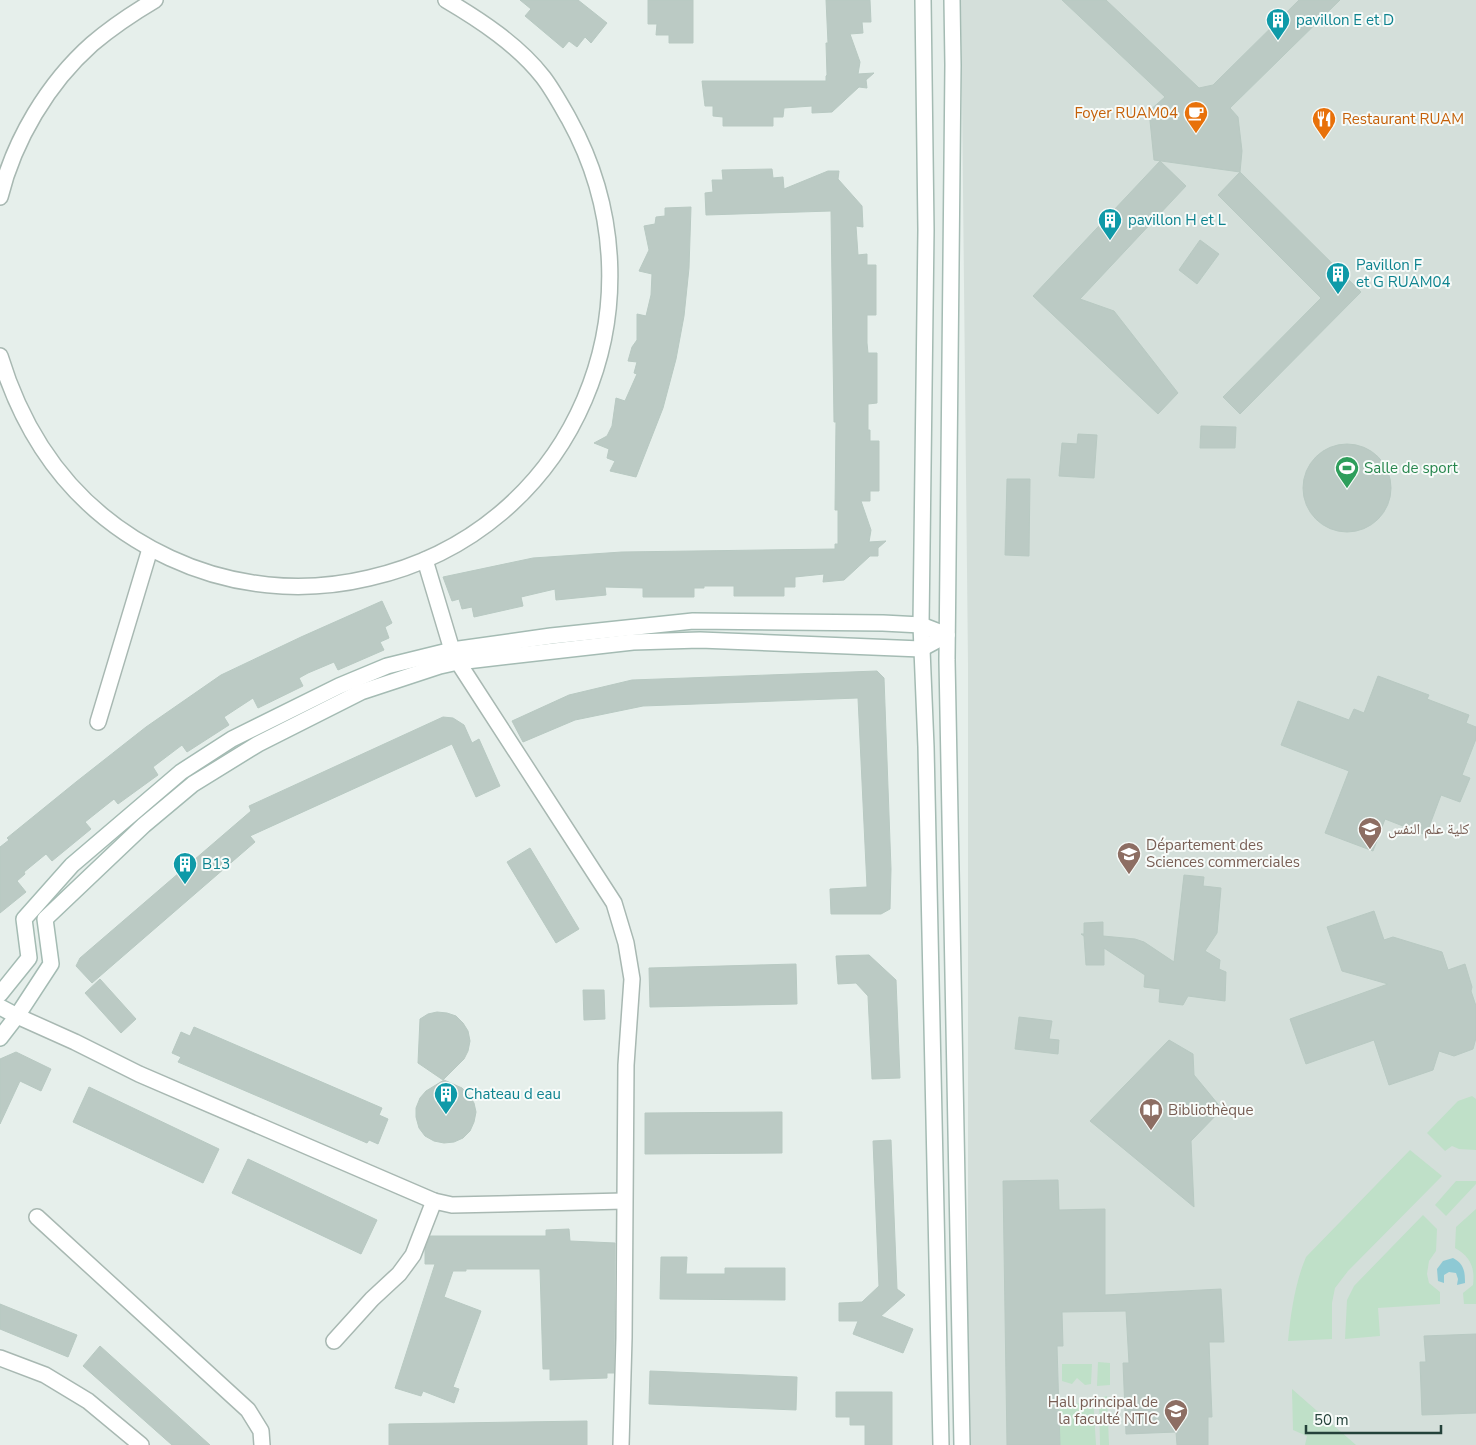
<svg xmlns="http://www.w3.org/2000/svg" width="1476" height="1445" font-family="'Nunito Sans','Noto Naskh Arabic',sans-serif">
<style>
.built{fill:#d4dfda}
.green{fill:#bfe0c8}
.water{fill:#8ec9d4}
.building{fill:#bbcac4;stroke:#b8c9c2}
.lines{fill:none;stroke-linecap:round;stroke-linejoin:round}
.minor-casing{stroke:#a8b8b2;stroke-width:18}
.secondary-casing{stroke:#a4bbb3;stroke-width:18}
.minor{stroke:#fff;stroke-width:15}
.secondary{stroke:#fff;stroke-width:15}
.labels{text-anchor:middle;dominant-baseline:central;stroke-width:4;stroke-linejoin:round;paint-order:stroke}
.culture-label{font-size:15px;fill:#0d838f;stroke:#f7fbf9;text-anchor:start}
.food-label{font-size:15px;fill:#c56008;stroke:#f7fbf9;text-anchor:end}
.leisure-label{font-size:15px;fill:#27864d;stroke:#f7fbf9;text-anchor:start}
.education-label{font-size:15px;fill:#785e54;stroke:#f7fbf9;text-anchor:start}
</style>
<rect width="100%" height="100%" fill="#e6efeb"/>
<!-- built -->
<polygon class="built" points="961,0 1476,0 1476,1445 968,1445 968,665"/>
<!-- green -->
<g class="green">
<polygon points="1472,1096 1476,1099 1476,1150 1459,1149 1452,1146 1445,1151 1427,1133 1458,1101"/>
<path d="M1410,1150L1442,1176L1348,1271L1335,1288L1332,1303V1339L1288,1341C1291,1312 1295,1283 1306,1257Z"/>
<polygon points="1456,1181 1476,1181 1476,1184 1446,1216 1435,1205"/>
<path d="M1476,1209V1304H1464L1463,1293L1473,1285C1475,1268 1471,1257 1455,1248L1456,1227Z"/>
<polygon points="1423,1215 1437,1229 1436,1251 1429,1261 1427,1274 1429,1283 1440,1292 1440,1304 1378,1308 1380,1336 1345,1339 1347,1300 1354,1286"/>
<polygon points="1098,1362 1110,1363 1110,1385 1097,1386"/>
<polygon points="1062,1364 1092,1364 1091,1384 1085,1385 1077,1378 1072,1384 1062,1381"/>
<polygon points="1292,1390 1292,1389 1356,1445 1305,1445 1307,1436 1293,1430"/>
<polygon points="1107,1396 1109,1445 1100,1445 1099,1398"/>
<polygon points="1068,1397 1077,1404 1086,1398 1093,1397 1096,1445 1060,1445 1059,1398"/>
</g>
<!-- water -->
<path class="water" d="M1453,1258C1464,1264 1465,1271 1465,1283L1457,1285L1458,1279L1456,1273L1449,1272L1444,1275V1283L1438,1281L1437,1269L1443,1261Z"/>
<!-- building -->
<g class="building">
<polygon points="520,0 578,0 607,23 591,43 585,37 577,47 569,41 563,48 525,16 531,9"/>
<polygon points="648,0 693,0 693,43 669,43 669,35 656,35 657,24 648,24"/>
<polygon points="826,0 870,0 871,22 862,22 863,33 850,34 860,62 858,74 874,73 866,80 867,88 859,87 832,112 812,113 812,106 784,108 783,117 773,117 773,126 723,126 723,117 713,116 713,106 705,106 702,81 826,81 826,76 827,75 826,43 828,43"/>
<polygon points="1062,0 1106,0 1199,88 1213,85 1299,0 1340,0 1230,108 1238,117 1242,151 1240,172 1154,160 1149,111 1165,97"/>
<polygon points="1160,161 1186,186 1080,299 1114,311 1178,393 1158,414 1033,296"/>
<polygon points="772,169 773,178 783,177 784,189 828,171 839,171 838,179 862,206 863,227 856,226 858,255 867,254 867,265 876,265 876,315 867,315 867,343 868,353 877,353 877,403 868,404 868,430 870,430 870,441 879,441 879,491 870,491 870,501 861,501 871,530 869,542 886,541 878,548 878,556 870,556 844,580 823,582 824,574 795,577 795,587 784,587 784,596 734,596 734,586 704,586 704,588 694,588 694,597 643,597 643,588 605,587 606,595 556,600 555,589 521,597 523,606 474,617 472,607 462,609 459,599 452,601 443,577 533,558 622,552 835,549 835,544 838,544 838,510 835,510 836,422 834,422 831,211 706,215 705,193 713,192 712,180 723,180 722,170"/>
<polygon points="1240,172 1361,292 1240,414 1223,397 1321,298 1218,195"/>
<polygon points="691,207 689,268 684,316 676,359 663,408 636,477 610,471 615,461 607,458 609,449 594,443 607,436 612,426 616,398 625,401 637,374 634,373 637,362 628,361 632,347 637,340 637,314 646,316 651,295 652,274 639,271 649,250 644,226 655,224 656,217 665,216 665,208"/>
<polygon points="1200,240 1219,254 1197,284 1179,270"/>
<polygon points="1201,426 1236,427 1235,448 1200,448"/>
<polygon points="1078,434 1097,435 1094,478 1059,476 1062,443 1077,444"/>
<circle cx="1347" cy="488" r="44"/>
<polygon points="1007,479 1030,479 1029,556 1005,555"/>
<polygon points="382,601 392,623 385,627 389,638 380,642 384,650 338,670 334,662 308,673 299,678 303,686 258,708 253,698 224,717 229,725 187,752 182,745 153,767 158,775 118,804 114,799 85,822 91,829 52,861 46,854 24,872 25,874 17,881 26,892 0,913 0,847 9,840 7,838 76,782 146,727 221,675 301,637"/>
<polygon points="877,671 884,678 891,869 890,909 881,914 831,914 830,889 867,887 858,698 643,706 575,720 523,742 512,721 569,695 632,680"/>
<polygon points="1378,676 1429,695 1427,699 1469,715 1466,723 1476,727 1476,739 1462,775 1470,778 1460,802 1441,795 1426,835 1385,819 1373,851 1325,833 1349,771 1281,745 1298,701 1349,720 1354,709 1364,713"/>
<polygon points="443,717 453,718 464,725 472,743 479,739 500,786 476,797 452,744 250,836 255,842 92,983 76,966 80,958 251,811 249,806"/>
<polygon points="530,848 579,929 556,943 507,862"/>
<polygon points="1184,875 1204,877 1203,886 1221,888 1217,933 1205,951 1220,960 1219,969 1226,972 1225,1001 1188,996 1183,1005 1159,1002 1160,989 1144,987 1145,975 1104,948 1104,965 1086,965 1084,936 1081,934 1084,934 1084,923 1103,922 1103,936 1135,939 1144,942 1174,962"/>
<polygon points="1374,911 1384,940 1393,937 1442,952 1448,970 1465,964 1472,987 1471,991 1476,1006 1476,1038 1473,1049 1454,1056 1439,1051 1433,1070 1389,1085 1374,1040 1306,1064 1290,1019 1388,984 1342,971 1327,927"/>
<polygon points="869,955 896,980 900,1078 872,1079 868,996 856,983 838,984 836,956"/>
<polygon points="796,964 797,1004 650,1007 649,968"/>
<polygon points="100,979 136,1019 121,1033 85,993"/>
<polygon points="583,990 604,990 605,1019 584,1020"/>
<polygon points="437,1012 447,1013 456,1016 463,1023 468,1031 470,1041 468,1051 464,1059 443,1080 418,1063 420,1019 428,1014"/>
<polygon points="1019,1017 1052,1021 1049,1039 1059,1040 1058,1054 1015,1049"/>
<polygon points="194,1027 382,1108 379,1115 388,1119 378,1144 369,1140 367,1143 178,1062 181,1057 172,1053 181,1032 190,1036"/>
<polygon points="1169,1040 1193,1054 1194,1075 1222,1109 1191,1141 1194,1207 1090,1121"/>
<polygon points="16,1052 51,1069 41,1091 20,1081 0,1124 0,1059"/>
<polygon points="444,1080 462,1088 469,1095 474,1103 476,1112 474,1122 470,1131 463,1138 454,1142 444,1143 434,1141 425,1136 419,1128 416,1117 416,1108 420,1098 426,1091"/>
<polygon points="89,1087 219,1149 203,1183 73,1122"/>
<polygon points="782,1112 782,1153 645,1154 645,1113"/>
<polygon points="891,1140 897,1289 905,1295 881,1316 913,1329 903,1353 853,1334 858,1321 839,1321 839,1303 862,1302 879,1286 873,1141"/>
<polygon points="248,1159 377,1220 361,1254 232,1193"/>
<polygon points="1058,1180 1059,1210 1105,1209 1105,1295 1221,1289 1224,1342 1209,1342 1212,1417 1208,1417 1208,1445 1177,1445 1176,1432 1126,1434 1123,1363 1129,1363 1126,1311 1062,1312 1063,1346 1057,1346 1060,1445 1007,1445 1003,1181"/>
<polygon points="569,1229 570,1241 615,1243 614,1373 607,1373 607,1378 550,1380 550,1369 543,1369 540,1269 466,1269 466,1271 453,1271 444,1297 481,1311 453,1387 459,1389 454,1403 423,1391 421,1396 395,1388 435,1264 425,1264 425,1249 430,1236 546,1236 546,1230"/>
<polygon points="661,1257 687,1257 686,1274 725,1274 725,1268 785,1268 785,1300 660,1299"/>
<polygon points="0,1304 77,1335 68,1357 0,1329"/>
<polygon points="1476,1334 1476,1413 1422,1415 1420,1362 1426,1362 1424,1336"/>
<polygon points="100,1346 210,1445 172,1445 83,1366"/>
<polygon points="650,1371 797,1377 796,1410 649,1404"/>
<polygon points="836,1392 892,1392 892,1445 865,1445 865,1425 850,1425 850,1417 836,1417"/>
<polygon points="587,1421 587,1445 389,1445 389,1424"/>
</g>
<g class="lines">
<!-- minor casing -->
<g class="minor-casing">
<g id="minor">
<path d="M0,197C14,140 48,83 92,44C112,27 133,13 155,0"/>
<path d="M0,356C28,448 82,517 170,558C232,587 302,594 369,578C576,531 670,302 569,119C561,105 553,90 543,77C518,45 480,20 446,0"/>
<polyline points="425,560 452,650 458,662 614,903 626,943 632,979 626,1065 624,1338 621,1445"/>
<polyline points="98,722 150,549"/>
<polyline points="17,1016 75,1042 139,1074 434,1201 452,1205 624,1201"/>
<polyline points="37,1217 248,1410 261,1431 262,1445"/>
<polyline points="334,1341 372,1299 399,1274 413,1255 434,1201"/>
<polyline points="0,1358 45,1375 88,1401 141,1445"/>
</g>
</g>
<!-- secondary casing -->
<g class="secondary-casing">
<g id="secondary">
<polyline points="923,0 926,230 921,625 926,747 941,1445"/>
<polyline points="952,0 953,65 947,660 962,1445"/>
<polyline points="0,994 29,958 24,919 72,865 181,772 232,739 339,686 387,666 452,650 551,636 693,621 883,623 921,625 947,635"/>
<polyline points="0,1007 17,1016"/>
<polyline points="0,1038 17,1016 51,964 45,919 144,825 193,784 258,744 361,692 440,666 458,662 633,642 700,640 921,649 947,635"/>
</g>
</g>
<!-- minor -->
<use href="#minor" class="minor"/>
<!-- secondary -->
<use href="#secondary" class="secondary"/>
</g>
<!-- icons -->
<defs>
<g id="building-pin" transform="scale(1.25)"><path d="M0 17L-7.5 6A9.5 9.5 0 1 1 7.5 6Z" fill="#0f9aa8" stroke="#f7fbf9"/><path d="M-4-6H4V6H1V3H-1V6H-4ZM-2.5-4.3h1.7v1.8h-1.7ZM.8-4.3h1.7v1.8H.8ZM-2.5-1h1.7V.8h-1.7ZM.8-1h1.7V.8H.8Z" fill="#fff"/></g>
<g id="cafe-pin" transform="scale(1.25)"><path d="M0 17L-7.5 6A9.5 9.5 0 1 1 7.5 6Z" fill="#e8710a" stroke="#f7fbf9"/><path d="M-5.5-4.5H6V0H3Q3 3.5 0 3.5H-2.5Q-5.5 3.5-5.5 0ZM3-3.2v2h1.7v-2ZM-6 4.5H4V6H-6Z" fill="#fff"/></g>
<g id="restaurant-pin" transform="scale(1.25)"><path d="M0 17L-7.5 6A9.5 9.5 0 1 1 7.5 6Z" fill="#e8710a" stroke="#f7fbf9"/><path d="M-5-6h1v4h1v-4h1v4h1v-4h1v5L-1.5 .5V6h-2V.5L-5-1ZM5-6V6H3V1.5H1.5Q1.5-4 5-6Z" fill="#fff"/></g>
<g id="stadium-pin" transform="scale(1.25)"><path d="M0 17L-7.5 6A9.5 9.5 0 1 1 7.5 6Z" fill="#2e9e5b" stroke="#f7fbf9"/><path d="M0-5a6.5 5 0 1 0 0 10a6.5 5 0 1 0 0-10ZM-3.5-1.8h7v3.6h-7Z" fill="#fff"/></g>
<g id="university-pin" transform="scale(1.25)"><path d="M0 17L-7.5 6A9.5 9.5 0 1 1 7.5 6Z" fill="#8d6e63" stroke="#f7fbf9"/><path d="M0-5L7-2L0 1L-7-2ZM-4 1L0 2.5L4 1V4Q0 6-4 4Z" fill="#fff"/></g>
<g id="library-pin" transform="scale(1.25)"><path d="M0 17L-7.5 6A9.5 9.5 0 1 1 7.5 6Z" fill="#8d6e63" stroke="#f7fbf9"/><path d="M-6-4Q-3-5.5-.7-3.5V5Q-3 3-6 4ZM6-4Q3-5.5 .7-3.5V5Q3 3 6 4Z" fill="#fff"/></g>
</defs>
<g fill-rule="evenodd">
<use href="#building-pin" x="1278" y="20"/>
<use href="#cafe-pin" x="1196" y="113"/>
<use href="#restaurant-pin" x="1324" y="119"/>
<use href="#building-pin" x="1110" y="220"/>
<use href="#building-pin" x="1338" y="274"/>
<use href="#stadium-pin" x="1347" y="468"/>
<use href="#university-pin" x="1370" y="829"/>
<use href="#university-pin" x="1129" y="854"/>
<use href="#building-pin" x="185" y="864"/>
<use href="#building-pin" x="446" y="1094"/>
<use href="#library-pin" x="1151" y="1110"/>
<use href="#university-pin" x="1176" y="1411"/>
</g>
<g class="labels">
<!-- culture labels -->
<g class="culture-label">
<text x="1296" y="20">pavillon E et D</text>
<text x="1128" y="220">pavillon H et L</text>
<text x="1356" y="265">Pavillon F<tspan x="1356" dy="17">et G RUAM04</tspan></text>
<text x="202" y="864">B13</text>
<text x="464" y="1094">Chateau d eau</text>
</g>
<!-- food labels -->
<g class="food-label">
<text x="1178" y="113">Foyer RUAM04</text>
<text x="1342" y="119" text-anchor="start">Restaurant RUAM</text>
</g>
<!-- leisure labels -->
<g class="leisure-label">
<text x="1364" y="468">Salle de sport</text>
</g>
<!-- education labels -->
<g class="education-label">
<text x="1388" y="829">كلية علم النفس</text>
<text x="1146" y="845">Département des<tspan x="1146" dy="17">Sciences commerciales</tspan></text>
<text x="1168" y="1110">Bibliothèque</text>
<text x="1158" y="1402" text-anchor="end">Hall principal de<tspan x="1158" dy="17">la faculté NTIC</tspan></text>
</g>
</g>
<!-- scale -->
<path d="M1306 1425v8h135v-8" fill="none" stroke="#24423a" stroke-width="2.5"/>
<text x="1314" y="1425" font-size="15" fill="#24423a" stroke="#f7fbf9" stroke-width="4" paint-order="stroke">50 m</text>
</svg>
